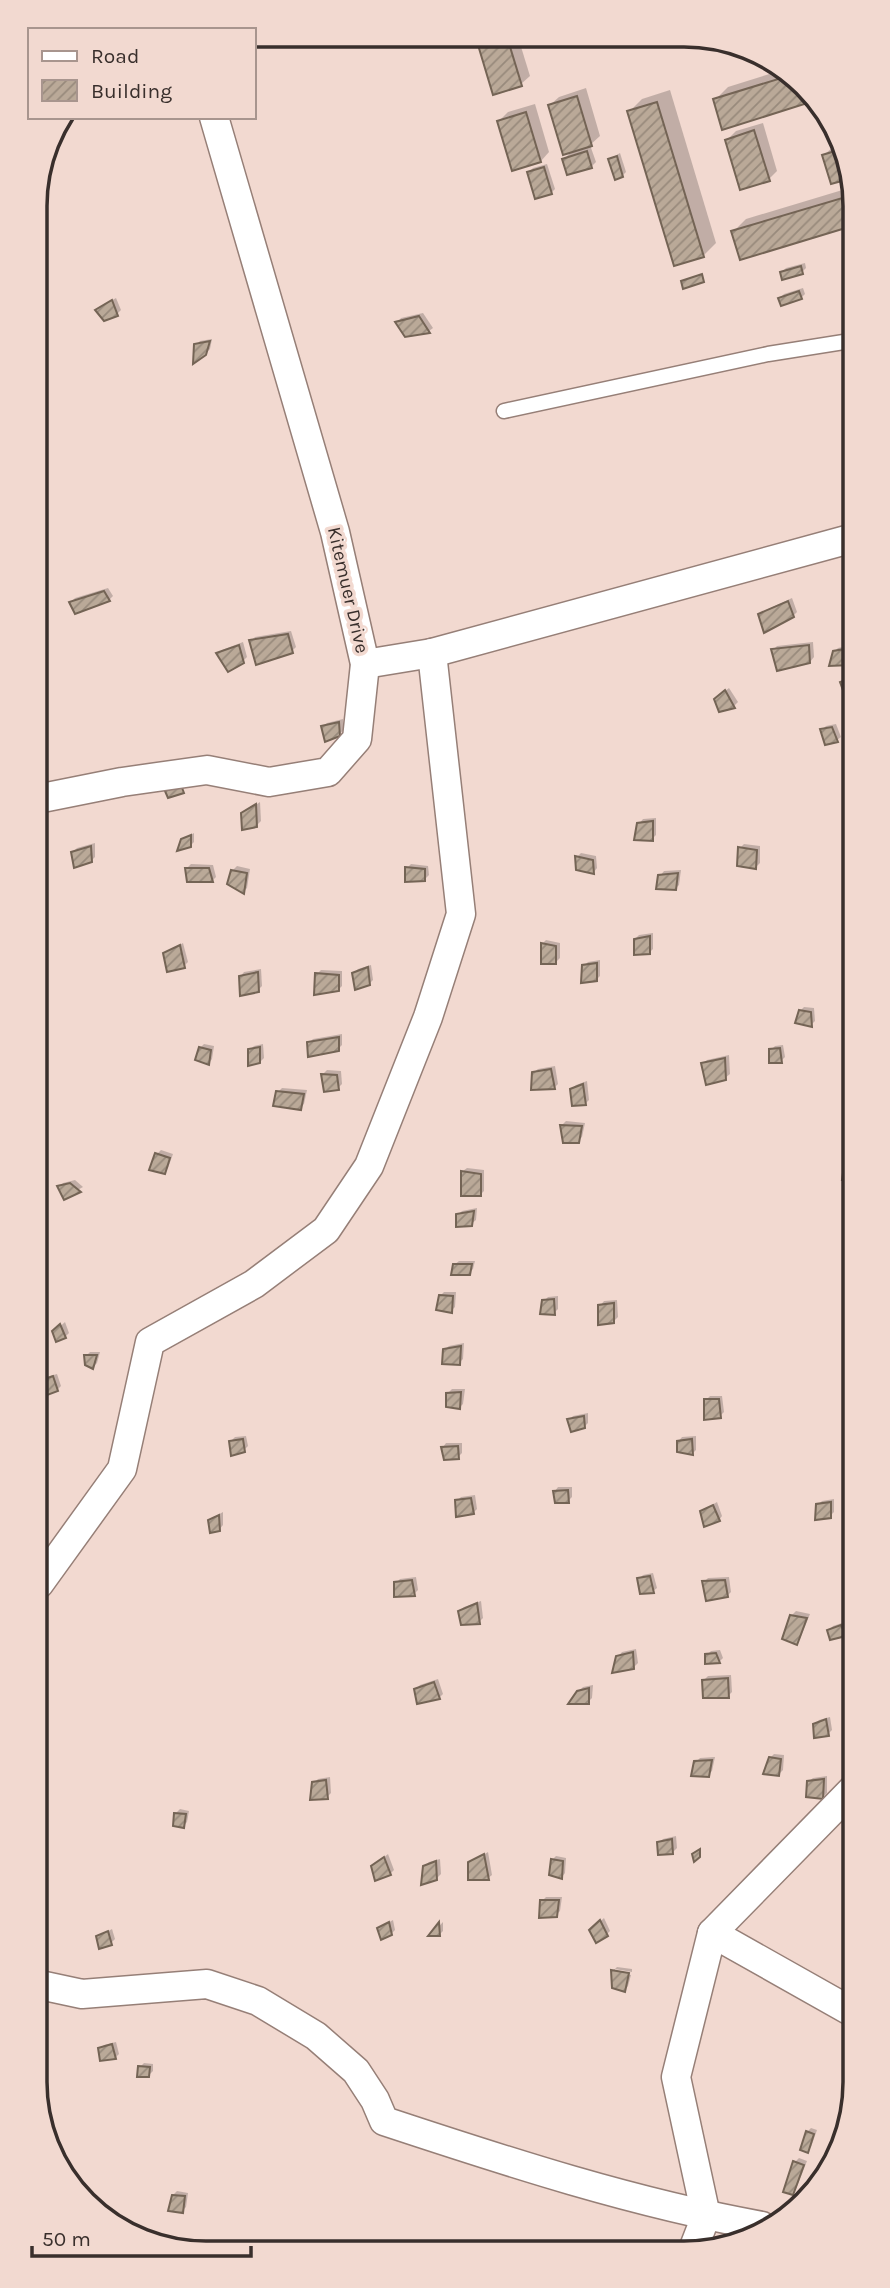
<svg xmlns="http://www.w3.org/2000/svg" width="890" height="2288" font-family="Karla,sans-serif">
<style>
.shadow{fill:#0003}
.building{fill:url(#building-hatch);stroke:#746455;stroke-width:2}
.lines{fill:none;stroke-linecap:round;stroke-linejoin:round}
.lane-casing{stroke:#967f77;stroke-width:17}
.street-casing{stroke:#967f77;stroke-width:31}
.lane{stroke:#fff;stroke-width:14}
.street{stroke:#fff;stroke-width:28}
.labels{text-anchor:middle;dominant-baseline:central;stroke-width:7;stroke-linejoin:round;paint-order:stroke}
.street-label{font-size:19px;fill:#392f2c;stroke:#f2d9d0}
.rim{fill:none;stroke:#392f2c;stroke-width:3.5}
</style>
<defs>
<pattern id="building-hatch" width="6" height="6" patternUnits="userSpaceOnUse" patternTransform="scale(1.75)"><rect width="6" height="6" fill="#baa998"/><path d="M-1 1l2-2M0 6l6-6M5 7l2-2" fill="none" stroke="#988a7c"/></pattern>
</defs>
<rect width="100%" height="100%" fill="#f2d9d0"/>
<!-- shadow -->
<g class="shadow">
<polygon points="488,37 518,37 530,76 521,84 480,45"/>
<polygon points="779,71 805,85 715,100 728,87"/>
<polygon points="586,88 600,136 590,145 596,162 592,166 568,173 564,159 573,150 550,105 559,97"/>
<polygon points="670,90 716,243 703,256 629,112 642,99"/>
<polygon points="535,104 549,152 541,161 499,121 508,112"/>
<polygon points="763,123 777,171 769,179 727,140 736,131"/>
<polygon points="839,145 849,162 849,177 832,182 824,155 833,147"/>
<polygon points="620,153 626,172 622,176 610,159"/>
<polygon points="547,164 555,189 551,193 529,172 533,168"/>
<polygon points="849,188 849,226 741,258 733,232 746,219"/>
<polygon points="805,263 806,268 802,272 782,272 786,268"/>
<polygon points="803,288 805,294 801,298 780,298 784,294"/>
<polygon points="116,298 121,310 117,314 102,306"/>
<polygon points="423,313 433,328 429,331 406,335 398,322 401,318"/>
<polygon points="212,339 210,349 205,354 196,345 200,341"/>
<polygon points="108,588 113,596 109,600 71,602 75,598"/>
<polygon points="792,598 797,612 793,616 760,615 764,611"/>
<polygon points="291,631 296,647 292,651 251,641 255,637"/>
<polygon points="243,642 247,657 243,661 218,654 222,650"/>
<polygon points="813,642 814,657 810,662 773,650 777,646"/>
<polygon points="851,645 851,664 834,652 838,648"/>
<polygon points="729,688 738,702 734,706 720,710 720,695"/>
<polygon points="343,719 344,730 339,734 323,727 327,723"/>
<polygon points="836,724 841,737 837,740 822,730 826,726"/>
<polygon points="260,802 261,821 257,825 243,814"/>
<polygon points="656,818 656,835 652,839 639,824 643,819"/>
<polygon points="194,833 194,842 190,846 183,840"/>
<polygon points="95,843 95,857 91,861 73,852 77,848"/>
<polygon points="744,844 760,846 760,863 756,867 740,848"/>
<polygon points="581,853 596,856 597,868 594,872 577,857"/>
<polygon points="191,864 213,865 216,877 212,881 187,868"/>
<polygon points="411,864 428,866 429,875 425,879 407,868"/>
<polygon points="237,866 250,869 247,888 244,891 233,870"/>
<polygon points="681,870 679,885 675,889 660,876 664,871"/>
<polygon points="653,933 653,949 649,953 635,939 639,935"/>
<polygon points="546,940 560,943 560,958 556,962 542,944"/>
<polygon points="183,943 188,962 184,966 165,954"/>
<polygon points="600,960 600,976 596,980 584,966 588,962"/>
<polygon points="371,965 373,980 369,984 354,973 358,969"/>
<polygon points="261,969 262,986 258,990 240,977 244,972"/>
<polygon points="321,970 342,971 342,986 338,990 317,974"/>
<polygon points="804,1007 814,1008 815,1021 811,1025 800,1011"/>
<polygon points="342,1034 342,1045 338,1049 309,1043 313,1039"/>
<polygon points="204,1044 214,1046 212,1059 209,1063 200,1048"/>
<polygon points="263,1044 264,1058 260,1062 250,1050 254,1046"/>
<polygon points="783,1045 785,1057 781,1061 771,1050 775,1046"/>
<polygon points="729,1055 730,1074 725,1078 703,1064 707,1060"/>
<polygon points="555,1066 558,1084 554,1088 533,1073 538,1069"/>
<polygon points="327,1070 341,1071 342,1084 338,1088 323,1074"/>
<polygon points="587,1081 589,1100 585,1104 572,1089 576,1085"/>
<polygon points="282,1088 307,1090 304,1104 300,1108 278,1092"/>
<polygon points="566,1121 585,1123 582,1137 578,1141 562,1125"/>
<polygon points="161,1150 173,1154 168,1168 164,1172 157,1154"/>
<polygon points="467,1168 484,1170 484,1191 480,1195 463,1171"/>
<polygon points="75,1180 83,1187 65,1197 60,1187 63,1183"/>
<polygon points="38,1195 45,1202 38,1208"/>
<polygon points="477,1208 476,1220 471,1224 458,1215 462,1211"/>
<polygon points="459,1261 475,1261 473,1269 469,1273 454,1265"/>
<polygon points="444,1292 456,1292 455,1307 451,1311 440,1296"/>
<polygon points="558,1296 558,1309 554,1313 544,1301 548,1297"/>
<polygon points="617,1300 618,1317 614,1321 600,1306 604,1301"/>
<polygon points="65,1322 69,1333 65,1337 54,1332"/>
<polygon points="464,1343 463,1359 459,1363 444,1350 449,1346"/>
<polygon points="90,1352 100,1352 97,1363 93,1367 86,1356"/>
<polygon points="57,1374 61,1386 57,1390 43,1395 39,1382 43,1378"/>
<polygon points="452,1389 465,1389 463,1404 459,1408 448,1393"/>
<polygon points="710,1396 722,1396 724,1412 720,1416 706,1400"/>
<polygon points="588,1413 588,1423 584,1427 569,1420 573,1416"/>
<polygon points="246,1436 248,1446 244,1450 231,1441 235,1437"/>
<polygon points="696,1436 696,1450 693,1453 678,1442 682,1437"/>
<polygon points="446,1443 462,1443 462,1453 458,1457 443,1447"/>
<polygon points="558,1487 572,1487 572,1497 568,1501 555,1491"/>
<polygon points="475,1495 477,1509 473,1513 457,1501 461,1497"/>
<polygon points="834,1499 834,1512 830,1516 818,1505 822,1501"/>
<polygon points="717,1502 722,1516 719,1520 702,1511"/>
<polygon points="223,1512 223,1525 219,1530 209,1520"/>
<polygon points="653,1573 657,1588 653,1591 639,1579 643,1575"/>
<polygon points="416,1577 418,1590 414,1594 396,1583 400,1579"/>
<polygon points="729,1577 731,1592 727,1596 704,1582 708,1578"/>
<polygon points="481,1601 483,1618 479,1622 460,1611 464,1607"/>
<polygon points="796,1611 810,1614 800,1639 796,1642 792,1615"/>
<polygon points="845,1622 849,1630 845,1634 829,1630 833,1626"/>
<polygon points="636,1649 638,1663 634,1667 618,1657 622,1652"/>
<polygon points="720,1650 723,1658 719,1662 707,1655 711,1651"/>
<polygon points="731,1675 732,1692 728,1696 704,1680 708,1676"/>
<polygon points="438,1679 443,1694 439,1698 416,1689 420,1685"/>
<polygon points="593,1685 592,1698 588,1702 578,1692 583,1687"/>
<polygon points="830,1717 832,1730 828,1734 815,1724 819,1720"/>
<polygon points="774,1754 784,1755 783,1770 779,1774 770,1758"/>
<polygon points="715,1757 712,1771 708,1775 696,1762 700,1758"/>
<polygon points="827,1776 827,1793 823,1797 808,1782 813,1778"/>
<polygon points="330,1777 331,1793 327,1797 314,1783 318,1779"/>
<polygon points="180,1809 189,1811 187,1822 183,1826 176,1813"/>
<polygon points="676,1836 677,1848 673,1852 659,1843 663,1839"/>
<polygon points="488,1852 492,1875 488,1878 470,1863"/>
<polygon points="388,1854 394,1870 390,1874 377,1863"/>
<polygon points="556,1856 566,1858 565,1873 562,1877 552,1860"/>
<polygon points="440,1859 441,1874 437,1878 424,1867 429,1862"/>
<polygon points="546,1897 562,1897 560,1911 556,1915 542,1901"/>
<polygon points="604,1918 610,1931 606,1935 591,1930"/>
<polygon points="393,1920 395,1930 391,1934 379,1928"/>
<polygon points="443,1922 443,1931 439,1935 431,1935"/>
<polygon points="112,1929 115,1939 111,1943 98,1937"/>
<polygon points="617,1967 632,1969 632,1972 615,1969"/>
<polygon points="615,1969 615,1972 631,1975 628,1986 625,1990 613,1970"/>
<polygon points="116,2042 119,2054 115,2058 100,2049 104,2045"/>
<polygon points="144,2063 153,2064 153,2071 149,2075 140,2067"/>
<polygon points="811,2128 817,2130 811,2147 807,2151 807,2132"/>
<polygon points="799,2158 807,2161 796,2189 793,2193 795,2162"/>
<polygon points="177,2191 188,2193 186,2207 182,2211 173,2195"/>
</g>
<!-- building -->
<g class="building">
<polygon points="503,37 507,37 522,86 493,95 478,45"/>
<polygon points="788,76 805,85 814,101 722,130 713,99"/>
<polygon points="577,96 592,146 563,155 548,105"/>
<polygon points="657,102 704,257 674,266 627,111"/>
<polygon points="526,112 541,162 512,171 497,121"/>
<polygon points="754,130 770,181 740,190 725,140"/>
<polygon points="842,149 849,162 849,179 831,184 822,155"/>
<polygon points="587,151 592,168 567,175 562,159"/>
<polygon points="617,156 623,177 615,180 608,159"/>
<polygon points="544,167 552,194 535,199 527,172"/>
<polygon points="849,196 849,227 740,260 731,231"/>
<polygon points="801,266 803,274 782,280 780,272"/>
<polygon points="702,274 704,282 683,289 681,281"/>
<polygon points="799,291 802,299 781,306 778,298"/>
<polygon points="112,300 118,316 104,321 95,310"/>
<polygon points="419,316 430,333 405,337 395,322"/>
<polygon points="210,341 206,355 193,364 194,344"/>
<polygon points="104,591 110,601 75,614 69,602"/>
<polygon points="788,601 794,617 764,633 758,614"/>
<polygon points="288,634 293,653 256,665 249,640"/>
<polygon points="239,645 244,663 228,672 216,653"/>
<polygon points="809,645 810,663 777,671 771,649"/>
<polygon points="851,648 851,665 829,666 833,651"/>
<polygon points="851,678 851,692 844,693 840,682"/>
<polygon points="725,690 735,708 719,712 714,699"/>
<polygon points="339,722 340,736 325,742 321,726"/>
<polygon points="832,727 838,742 825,745 820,729"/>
<polygon points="181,785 184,793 168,798 165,791"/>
<polygon points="256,804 257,827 242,830 241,813"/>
<polygon points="653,821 653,841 634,840 637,823"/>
<polygon points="191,835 191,847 177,851 181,839"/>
<polygon points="91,846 92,862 74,868 71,852"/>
<polygon points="738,847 757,850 756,869 737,866"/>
<polygon points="575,856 593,860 594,874 576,870"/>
<polygon points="405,867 425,869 425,881 405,882"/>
<polygon points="185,868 209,868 213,882 187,882"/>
<polygon points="231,870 247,873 244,894 227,884"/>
<polygon points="678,873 676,890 656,889 658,875"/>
<polygon points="650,936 650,954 634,955 634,939"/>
<polygon points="541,943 556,946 556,964 541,964"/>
<polygon points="180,945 185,968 167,972 163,953"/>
<polygon points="597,963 597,981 581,983 582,965"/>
<polygon points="368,967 370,985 355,990 352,973"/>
<polygon points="258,972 259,992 240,996 239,976"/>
<polygon points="315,973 339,975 339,991 314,995"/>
<polygon points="799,1010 811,1012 812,1027 795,1023"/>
<polygon points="339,1037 339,1051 308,1057 307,1042"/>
<polygon points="199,1047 211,1050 209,1065 195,1060"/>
<polygon points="260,1047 260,1063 248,1066 248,1049"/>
<polygon points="780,1048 782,1063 769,1063 769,1049"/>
<polygon points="725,1058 726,1080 706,1085 701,1063"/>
<polygon points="551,1069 555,1089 531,1090 532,1072"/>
<polygon points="321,1074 337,1075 339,1090 324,1092"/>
<polygon points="583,1084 586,1105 572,1106 570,1089"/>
<polygon points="276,1091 304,1094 301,1110 273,1106"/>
<polygon points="560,1125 582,1126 579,1143 563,1143"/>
<polygon points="155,1153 170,1158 165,1174 149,1170"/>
<polygon points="852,1165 852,1179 842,1180 844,1166"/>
<polygon points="461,1171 481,1174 481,1196 461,1196"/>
<polygon points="70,1183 81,1192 64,1200 57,1186"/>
<polygon points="474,1211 472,1226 456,1227 456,1214"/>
<polygon points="453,1264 472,1264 470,1275 451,1275"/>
<polygon points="439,1295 453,1296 452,1313 436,1310"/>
<polygon points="554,1299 555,1315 540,1314 542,1300"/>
<polygon points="614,1303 614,1323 598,1325 598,1305"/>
<polygon points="60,1324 66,1338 56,1342 52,1331"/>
<polygon points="461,1346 460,1365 442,1364 443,1349"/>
<polygon points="84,1355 97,1355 93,1369 85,1365"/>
<polygon points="53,1376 58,1391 42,1397 39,1381"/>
<polygon points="461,1392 460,1409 446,1407 446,1393"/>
<polygon points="704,1399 719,1399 721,1418 704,1420"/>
<polygon points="584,1416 585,1428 571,1432 567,1419"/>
<polygon points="243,1439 245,1452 231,1456 229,1441"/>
<polygon points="692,1439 693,1455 677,1452 677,1441"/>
<polygon points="458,1446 459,1459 444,1460 441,1447"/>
<polygon points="568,1490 569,1503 555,1503 553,1491"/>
<polygon points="471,1498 474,1514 456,1517 455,1500"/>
<polygon points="831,1502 831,1518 815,1520 816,1504"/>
<polygon points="713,1505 720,1521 704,1527 700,1511"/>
<polygon points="219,1515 220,1531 210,1533 208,1520"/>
<polygon points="650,1576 654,1593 640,1594 637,1578"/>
<polygon points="412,1580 415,1596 394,1597 394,1582"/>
<polygon points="725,1580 728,1597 706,1601 702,1581"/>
<polygon points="477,1603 480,1624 461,1625 458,1611"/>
<polygon points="790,1615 807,1618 797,1645 782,1639"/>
<polygon points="841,1625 846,1636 830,1640 827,1630"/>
<polygon points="633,1652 634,1669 612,1673 616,1656"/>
<polygon points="716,1653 720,1663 705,1664 705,1654"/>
<polygon points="728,1678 729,1698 703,1698 702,1680"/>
<polygon points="434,1682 440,1699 417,1704 414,1689"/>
<polygon points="589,1688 589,1704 568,1704 577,1691"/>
<polygon points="826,1719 829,1736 814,1738 813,1724"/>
<polygon points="769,1757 781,1759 779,1776 763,1774"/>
<polygon points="712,1760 709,1777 691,1776 694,1761"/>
<polygon points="824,1779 823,1799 806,1797 807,1781"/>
<polygon points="326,1780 328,1799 310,1800 312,1782"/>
<polygon points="174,1813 186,1814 184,1828 173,1826"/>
<polygon points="672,1839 673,1854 658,1855 657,1842"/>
<polygon points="700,1849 700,1857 694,1862 692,1854"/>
<polygon points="484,1854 489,1880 468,1880 468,1862"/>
<polygon points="384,1857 391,1875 375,1881 371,1866"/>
<polygon points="551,1859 563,1861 562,1879 549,1875"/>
<polygon points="436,1861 437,1880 421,1885 423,1866"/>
<polygon points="540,1900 559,1900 557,1917 539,1918"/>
<polygon points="600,1920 608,1936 596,1943 589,1930"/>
<polygon points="389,1922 392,1935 381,1940 377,1928"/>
<polygon points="439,1922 440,1936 428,1936"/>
<polygon points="108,1931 112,1945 99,1949 96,1936"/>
<polygon points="611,1970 629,1973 625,1992 612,1988"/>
<polygon points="112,2044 116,2059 100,2061 98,2048"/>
<polygon points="138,2066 150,2067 149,2077 137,2077"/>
<polygon points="806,2131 814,2134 808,2153 800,2150"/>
<polygon points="793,2161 804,2165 793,2195 783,2192"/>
<polygon points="172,2195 185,2196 183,2213 168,2211"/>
</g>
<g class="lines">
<!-- lane casing -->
<g class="lane-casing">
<polyline id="lane" points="504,411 768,354 850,341"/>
</g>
<!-- street casing -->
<g class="street-casing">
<g id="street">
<polyline points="365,664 432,653 850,539"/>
<polyline points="37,799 122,782 207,770 269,782 328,772 357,739 365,664 335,532 214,117"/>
<polyline points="39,1584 122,1469 150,1342 254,1284 326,1230 369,1166 428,1017 461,914 432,653"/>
<polyline points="712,1933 854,2013"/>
<path d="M40,1985L82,1994L207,1984L258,2001L316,2036L356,2071L375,2100L384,2121C508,2162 634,2203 762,2226"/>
<polyline points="694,2247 706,2216 676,2077 712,1933 854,1788"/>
</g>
</g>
<!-- lane -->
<use href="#lane" class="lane"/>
<!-- street -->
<use href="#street" class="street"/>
</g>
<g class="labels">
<!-- street labels -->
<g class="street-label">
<text transform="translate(348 590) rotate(77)">Kitemuer Drive</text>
</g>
</g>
<!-- crop -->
<path d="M0 0H890V2288H0ZM206 47H684A159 159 0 0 1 843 206V2082A159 159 0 0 1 684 2241H206A159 159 0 0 1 47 2082V206A159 159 0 0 1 206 47Z" fill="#f2d9d0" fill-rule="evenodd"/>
<path class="rim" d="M206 47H684A159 159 0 0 1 843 206V2082A159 159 0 0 1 684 2241H206A159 159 0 0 1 47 2082V206A159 159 0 0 1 206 47Z"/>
<!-- legend -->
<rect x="28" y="28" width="228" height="91" fill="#f2d9d0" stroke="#a8958e" stroke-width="2"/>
<rect x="42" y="51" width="35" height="10" fill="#ffffff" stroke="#a8958e" stroke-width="2"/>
<text x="91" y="63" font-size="21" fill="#392f2c">Road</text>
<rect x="42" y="80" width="35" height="21" fill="url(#building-hatch)" stroke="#a8958e" stroke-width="2"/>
<text x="91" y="98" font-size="21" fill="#392f2c">Building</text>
<!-- scale -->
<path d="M32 2246v10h219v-10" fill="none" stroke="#392f2c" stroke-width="3.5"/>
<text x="42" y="2246" font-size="21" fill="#392f2c" stroke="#f2d9d0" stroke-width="5" paint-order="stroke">50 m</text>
</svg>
